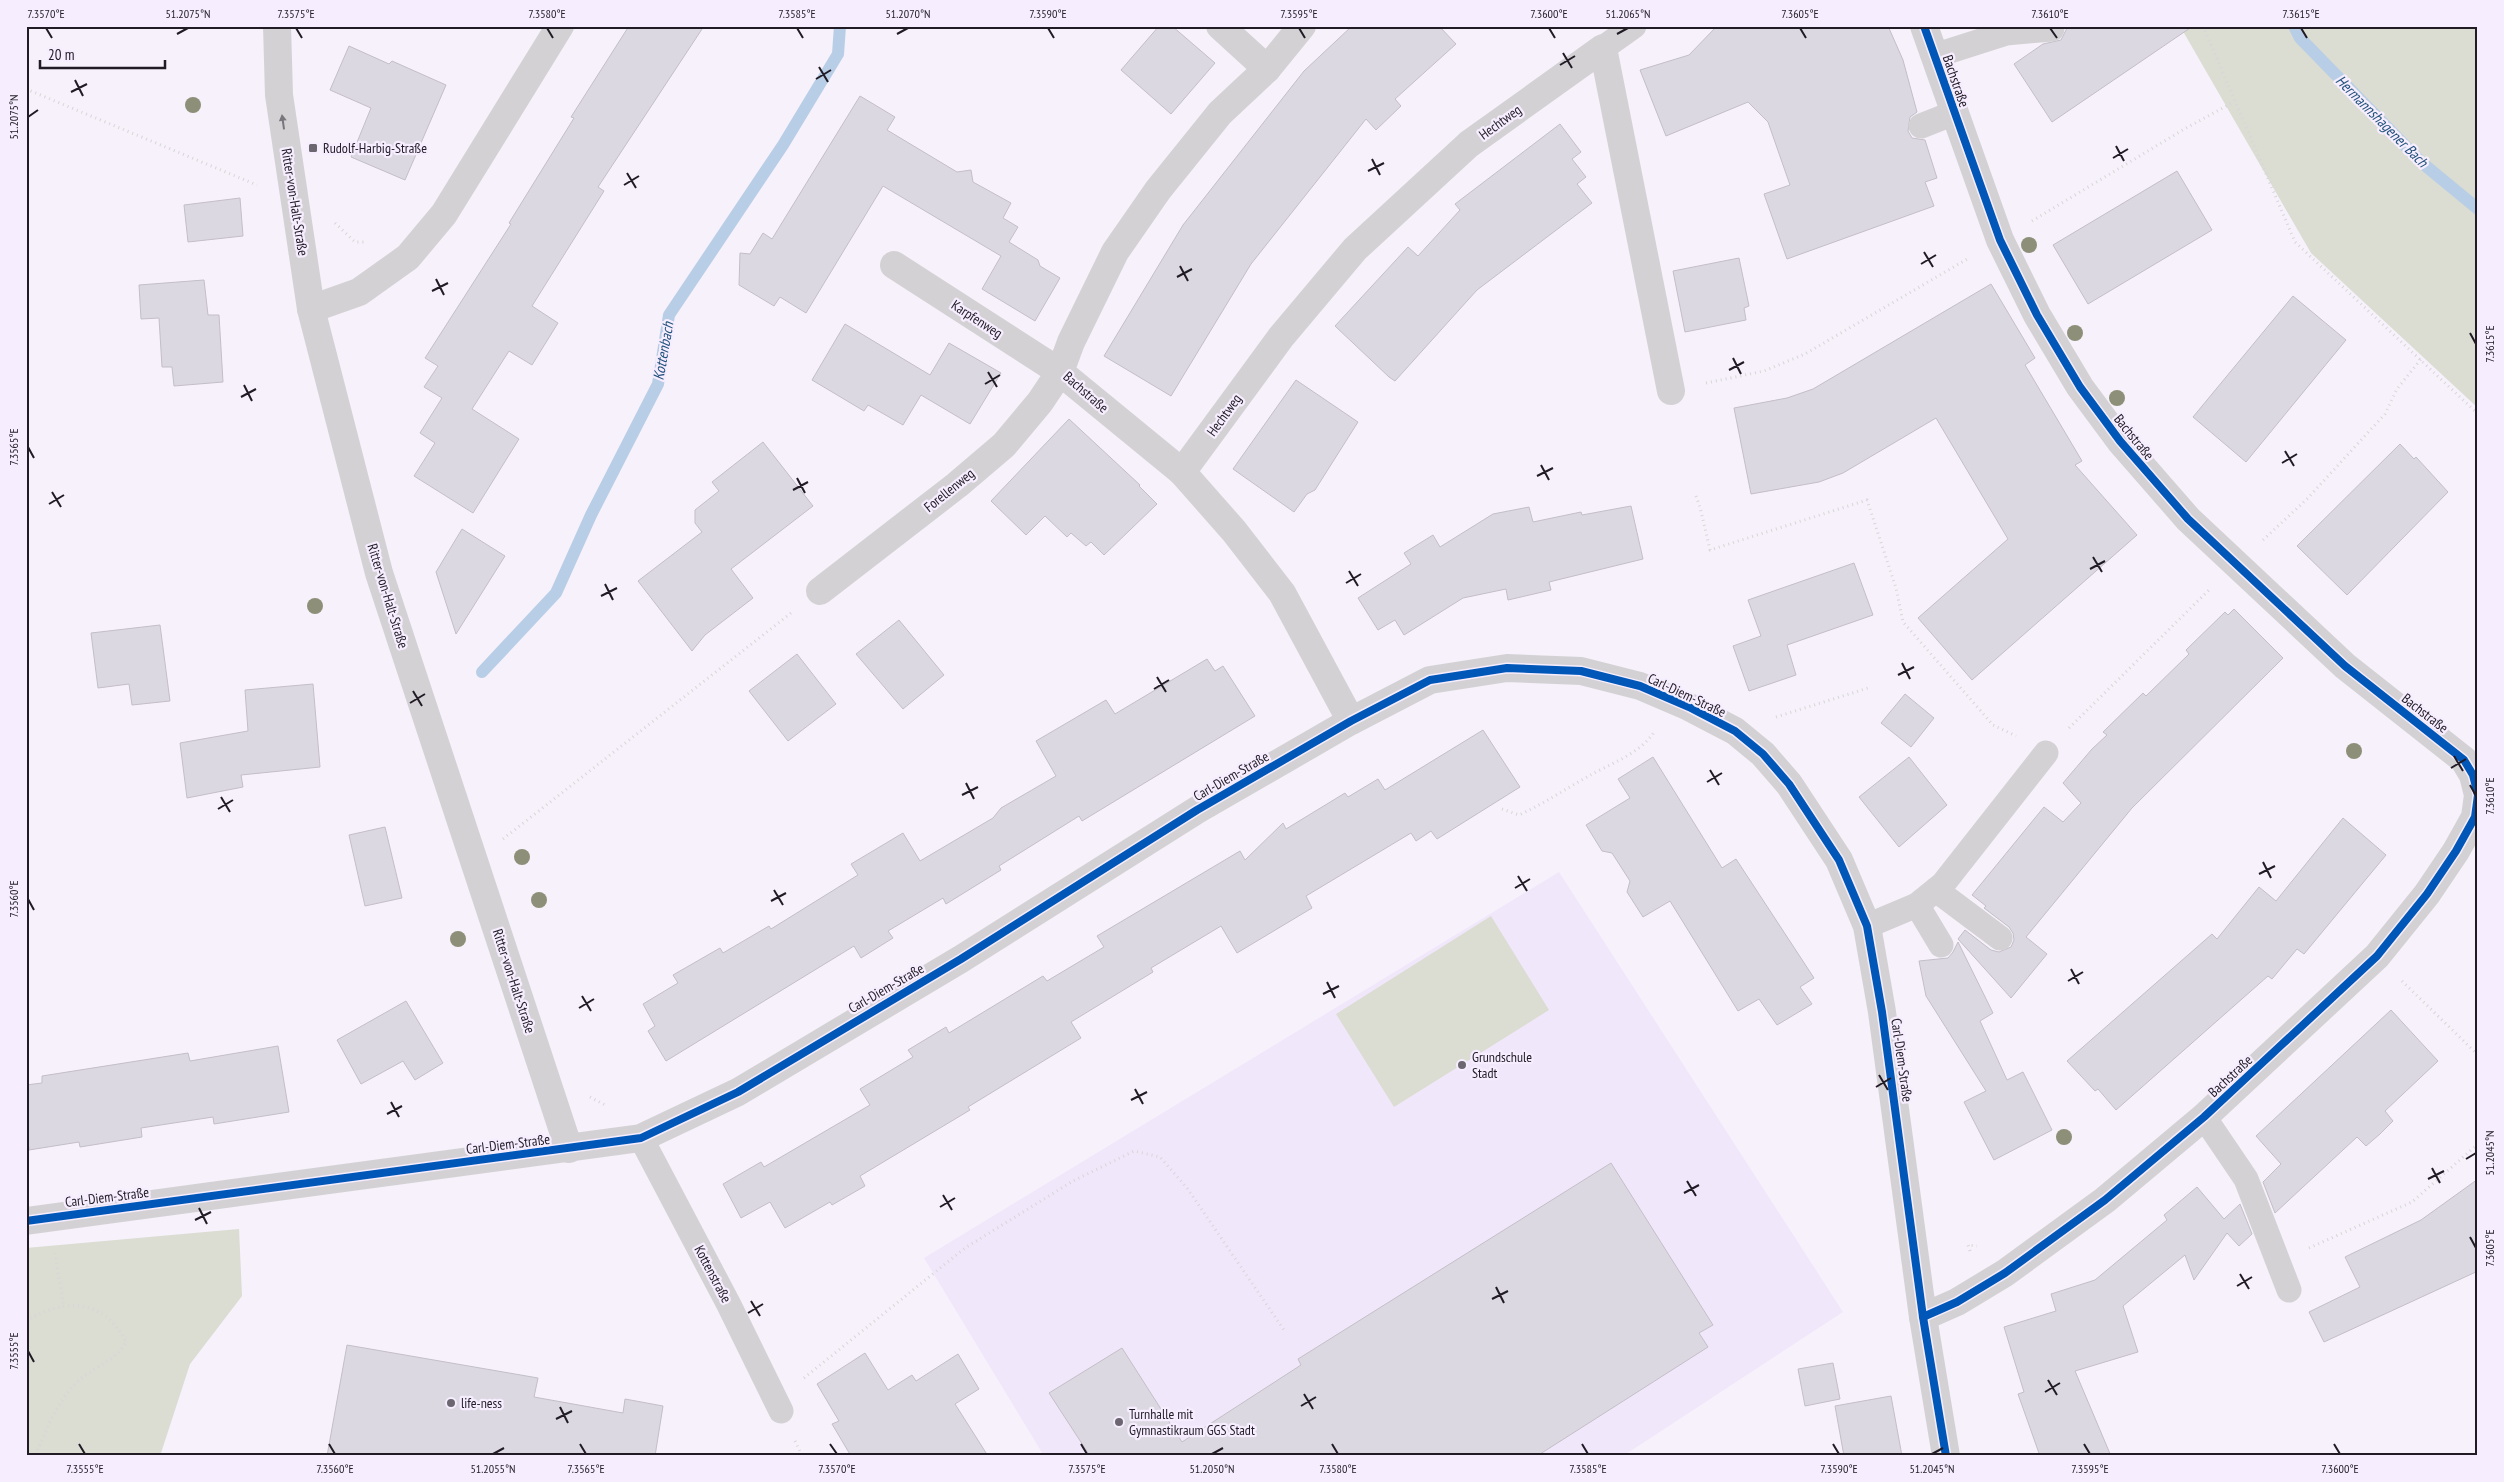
<svg xmlns="http://www.w3.org/2000/svg" width="2504" height="1482" font-family="'PT Sans Narrow',sans-serif">
<style>
.built{fill:#f1e7fb}
.green{fill:#dbdcd2}
.lines{fill:none;stroke-linecap:round;stroke-linejoin:round}
.stream{stroke:#b8cde6;stroke-width:12}
.building{fill:#dcd8e1;stroke:#c3bec7}
.path{stroke:#d7d6d8;stroke-width:3;stroke-dasharray:1 4;stroke-linecap:butt}
.lane{stroke:#d4d1d5;stroke-width:25}
.street{stroke:#d4d1d5;stroke-width:28}
.cycleway-casing{stroke:#f6edfe;stroke-width:11}
.cycleway{stroke:#0057b8;stroke-width:8}
.tree{fill:#8d8f78}
.oneway{fill:#7a767d}
.ticks{fill:none;stroke:#201b25;stroke-width:2}
.poi-dot{fill:#6b6670;stroke:#f6edfe;stroke-width:2}
.labels{text-anchor:middle;dominant-baseline:central;stroke-width:4.5;stroke-linejoin:round;paint-order:stroke}
.street-label{font-size:14px;fill:#201b25;stroke:#f6edfe}
.poi-label{font-size:14px;fill:#201b25;stroke:#f6edfe;text-anchor:start}
.water-label{font-size:15px;font-style:italic;fill:#23537d;stroke:#f6edfe}
.neatline{fill:none;stroke:#201b25;stroke-width:2}
.ticks-label{font-size:12px;text-anchor:middle;fill:#201b25}
</style>
<rect width="100%" height="100%" fill="#f6f1fa"/>
<!-- built -->
<polygon class="built" points="1559,872 1843,1312 1623,1456 1044,1456 924,1258"/>
<!-- green -->
<g class="green">
<polygon points="2180,26 2478,26 2478,408 2311,253"/>
<polygon points="1491,916 1549,1010 1394,1107 1336,1014"/>
<polygon points="239,1229 242,1296 190,1364 160,1456 26,1456 26,1248"/>
</g>
<g class="lines">
<!-- stream -->
<g class="stream">
<polyline points="2294,26 2300,38 2421,162 2478,209"/>
<polyline points="482,672 556,593 591,515 658,384 669,315 783,145 838,54 840,26"/>
</g>
</g>
<!-- building -->
<g class="building">
<polygon points="629,26 704,26 598,187 604,191 532,306 558,323 532,365 509,351 472,409 519,439 473,513 414,476 435,443 420,433 442,398 424,387 438,366 425,358 511,224 509,223 574,118 571,117"/>
<polygon points="1159,26 1172,26 1215,63 1171,114 1121,70"/>
<polygon points="1352,26 1439,26 1456,44 1395,99 1401,106 1376,130 1366,119 1251,264 1171,396 1104,356 1183,225 1304,71"/>
<polygon points="1717,26 1888,26 1903,60 1917,112 1910,117 1908,131 1912,138 1925,140 1937,178 1925,182 1934,206 1787,259 1764,194 1790,185 1768,122 1748,102 1666,136 1640,70 1689,55"/>
<polygon points="2068,26 2193,26 2052,122 2014,64 2043,44 2061,40"/>
<polygon points="349,46 389,64 392,61 446,85 405,180 351,157 371,108 330,90"/>
<polygon points="860,96 895,117 887,130 957,172 971,170 973,182 1011,203 1003,218 1018,227 1009,242 1038,260 1040,266 1060,278 1035,321 982,289 1001,256 883,186 806,313 780,297 774,306 739,285 740,253 750,254 763,233 772,239"/>
<polygon points="1560,124 1581,152 1572,159 1586,177 1577,184 1592,203 1477,290 1395,381 1389,377 1335,326 1408,247 1418,256 1460,210 1455,204"/>
<polygon points="2177,171 2212,230 2088,304 2053,245"/>
<polygon points="240,198 243,236 188,242 184,205"/>
<polygon points="1739,258 1749,306 1744,308 1746,320 1685,332 1673,271"/>
<polygon points="204,280 208,315 219,315 223,382 174,386 172,367 162,367 159,318 141,319 139,285"/>
<polygon points="1991,284 2035,358 2025,365 2082,461 2075,465 2137,535 1972,680 1918,618 2008,539 1936,418 1843,473 1819,482 1751,494 1734,408 1787,398 1813,389"/>
<polygon points="2293,296 2346,340 2246,462 2193,417"/>
<polygon points="845,324 930,375 949,343 1001,373 970,424 921,395 903,425 868,405 864,411 812,380"/>
<polygon points="1296,380 1358,422 1315,490 1307,494 1294,512 1233,469"/>
<polygon points="1069,419 1140,485 1139,486 1157,504 1104,555 1091,542 1086,546 1071,533 1067,537 1045,516 1026,535 991,501"/>
<polygon points="763,442 813,506 731,569 753,598 705,635 692,651 638,581 702,532 695,523 695,510 719,491 712,482"/>
<polygon points="2400,444 2414,459 2416,457 2448,492 2347,595 2297,546"/>
<polygon points="1631,506 1643,559 1549,582 1551,590 1508,600 1506,589 1463,598 1404,635 1395,620 1378,630 1358,598 1411,564 1404,553 1433,535 1440,547 1493,514 1529,507 1533,522 1581,512 1582,515"/>
<polygon points="462,529 505,556 456,634 436,572"/>
<polygon points="1854,563 1873,615 1787,645 1796,675 1749,691 1733,646 1761,636 1748,600"/>
<polygon points="2234,609 2283,658 2132,808 2026,937 2047,954 2011,998 1958,939 1965,930 1991,950 1999,952 2011,947 2014,940 2013,933 2009,927 1984,908 1986,906 1972,895 2044,807 2063,822 2081,803 2063,783 2092,749 2107,735 2103,732 2143,693 2146,696 2189,654 2186,650 2225,612 2228,615"/>
<polygon points="899,620 944,675 903,709 856,654"/>
<polygon points="160,625 170,701 132,705 129,684 98,688 91,633"/>
<polygon points="797,654 836,704 788,741 749,691"/>
<polygon points="1207,659 1215,671 1223,666 1255,716 1082,821 1079,816 999,866 1001,870 946,904 943,898 888,931 893,938 861,958 854,946 666,1061 648,1031 655,1026 643,1004 678,983 673,975 720,948 723,953 769,926 771,929 858,875 851,864 903,833 920,861 993,818 1001,808 1056,776 1036,741 1106,700 1115,714"/>
<polygon points="313,684 320,767 241,775 243,787 187,798 180,743 248,731 245,690"/>
<polygon points="1905,694 1934,718 1911,747 1881,723"/>
<polygon points="1483,730 1520,787 1437,839 1431,831 1416,841 1411,833 1306,896 1312,908 1237,953 1221,926 1151,968 1153,972 1071,1022 1081,1038 968,1107 970,1110 860,1176 865,1186 832,1205 830,1202 785,1228 770,1202 741,1218 723,1184 761,1162 764,1167 870,1105 860,1089 913,1057 908,1050 946,1027 949,1033 1043,976 1047,981 1104,947 1097,936 1240,851 1245,860 1283,823 1286,829 1345,793 1348,797 1378,779 1385,790"/>
<polygon points="1653,757 1722,868 1736,859 1814,978 1800,987 1812,1004 1777,1025 1759,999 1738,1011 1670,901 1643,917 1627,892 1630,881 1612,853 1602,851 1586,825 1630,798 1618,779"/>
<polygon points="1909,757 1947,805 1899,847 1859,797"/>
<polygon points="2343,818 2386,855 2304,954 2297,949 2272,979 2268,976 2116,1110 2098,1089 2095,1091 2067,1061 2212,934 2217,939 2259,887 2276,901"/>
<polygon points="385,827 402,898 365,906 349,835"/>
<polygon points="1958,942 1993,1013 1980,1021 2007,1080 2023,1072 2052,1130 1994,1160 1964,1102 1986,1091 1926,996 1919,961 1948,958 1953,952"/>
<polygon points="406,1001 443,1063 415,1080 403,1061 361,1084 337,1040"/>
<polygon points="2391,1010 2438,1061 2385,1111 2393,1121 2380,1134 2366,1146 2357,1137 2275,1213 2263,1182 2281,1164 2256,1136"/>
<polygon points="278,1046 289,1112 214,1124 213,1117 141,1128 142,1137 80,1147 79,1142 29,1150 29,1147 26,1147 26,1085 42,1083 42,1076 188,1053 190,1061"/>
<polygon points="1611,1163 1713,1325 1699,1333 1708,1347 1537,1456 1090,1456 1049,1393 1122,1348 1182,1442 1301,1365 1298,1359"/>
<polygon points="2478,1179 2478,1271 2324,1342 2309,1312 2360,1287 2345,1257 2421,1220"/>
<polygon points="2197,1187 2224,1219 2240,1204 2252,1234 2239,1246 2227,1233 2194,1280 2185,1255 2123,1306 2138,1352 2075,1371 2111,1456 2040,1456 2018,1394 2024,1392 2004,1327 2056,1311 2051,1294 2095,1280 2167,1220 2164,1215"/>
<polygon points="347,1345 538,1378 534,1397 623,1413 625,1399 663,1406 655,1456 327,1456"/>
<polygon points="865,1353 888,1390 912,1375 916,1381 958,1354 979,1389 955,1404 988,1456 851,1456 832,1424 839,1421 817,1384"/>
<polygon points="1833,1363 1840,1399 1805,1406 1798,1369"/>
<polygon points="1891,1396 1902,1456 1844,1456 1835,1406"/>
</g>
<g class="lines">
<!-- path -->
<g class="path">
<polyline points="2203,26 2295,242 2478,414"/>
<polyline points="26,89 257,185"/>
<polyline points="2032,221 2186,128 2234,102"/>
<polyline points="335,223 355,242 366,242"/>
<polyline points="1706,383 1764,371 1805,354 1969,258"/>
<polyline points="1696,496 1700,507 1710,550 1867,500 1896,588 1903,622 1993,725 2016,736"/>
<polyline points="2263,540 2307,499 2385,414 2397,389 2421,359"/>
<polyline points="1776,717 1868,688"/>
<polyline points="2069,728 2211,588"/>
<path d="M1502,809L1519,815C1543,804 1564,790 1587,777C1609,764 1640,754 1654,732"/>
<polyline points="503,839 791,613"/>
<polyline points="2402,981 2478,1055"/>
<polyline points="590,1097 605,1105"/>
<polyline points="2309,1248 2412,1202 2478,1144"/>
<polyline points="1970,1251 1968,1245 1977,1246"/>
<polyline points="55,1253 64,1307"/>
<path d="M26,1321C64,1298 104,1298 126,1342C116,1361 95,1366 79,1380C57,1400 47,1429 35,1456"/>
<polyline points="804,1378 965,1248 1073,1181 1134,1151 1160,1157 1187,1188 1284,1330"/>
<polyline points="795,1441 802,1456"/>
</g>
<!-- lane -->
<g class="lane">
<polyline points="1603,48 1634,26"/>
<polyline points="1934,56 2006,33 2052,29"/>
<polyline points="1921,126 1954,113"/>
<polyline points="1936,890 2000,938"/>
<polyline points="1917,905 1941,945"/>
<polyline points="1867,926 1917,905 1943,884 2046,753"/>
<polyline points="2204,1117 2246,1179 2289,1290"/>
<polyline points="641,1138 729,1305 781,1411"/>
</g>
<!-- street -->
<g class="street">
<polyline points="277,26 279,95 311,309 379,573 569,1149"/>
<polyline points="1220,26 1267,69"/>
<polyline points="1302,26 1267,69 1220,113 1158,190 1115,252 1071,342 1060,372 1182,472 1234,531 1282,593 1351,721"/>
<polyline points="311,309 359,292 408,257 444,214 560,26"/>
<polyline points="1182,472 1281,337 1355,249 1469,144 1603,48 1671,391"/>
<polyline points="820,591 957,485 1004,445 1040,402 1060,372 894,265"/>
<polyline points="26,1221 641,1138 738,1092 961,959 1197,810 1351,721 1430,680 1507,668 1581,671 1640,686 1689,707 1735,731 1763,754 1789,784 1839,860 1867,926 1882,1012 1923,1317 1946,1456"/>
<polyline points="1923,1317 1957,1302 2005,1273 2105,1200 2204,1117 2377,956 2427,894 2456,851 2475,817 2478,795 2473,775 2464,760 2345,666 2188,519 2120,441 2080,387 2037,315 2000,240 1924,26"/>
</g>
<!-- cycleway casing -->
<g class="cycleway-casing">
<g id="cycleway">
<polyline points="26,1221 641,1138 738,1092 961,959 1197,810 1351,721 1430,680 1507,668 1581,671 1640,686 1689,707 1735,731 1763,754 1789,784 1839,860 1867,926 1882,1012 1923,1317 1946,1456"/>
<polyline points="1923,1317 1957,1302 2005,1273 2105,1200 2204,1117 2377,956 2427,894 2456,851 2475,817 2478,795 2473,775 2464,760 2345,666 2188,519 2120,441 2080,387 2037,315 2000,240 1924,26"/>
</g>
</g>
<!-- cycleway -->
<use href="#cycleway" class="cycleway"/>
</g>
<!-- trees -->
<g class="tree">
<circle cx="193" cy="105" r="8"/>
<circle cx="2029" cy="245" r="8"/>
<circle cx="2075" cy="333" r="8"/>
<circle cx="2117" cy="398" r="8"/>
<circle cx="315" cy="606" r="8"/>
<circle cx="2354" cy="751" r="8"/>
<circle cx="522" cy="857" r="8"/>
<circle cx="539" cy="900" r="8"/>
<circle cx="458" cy="939" r="8"/>
<circle cx="2064" cy="1137" r="8"/>
</g>
<!-- one-way arrows -->
<defs><path id="oneway-solid" d="M-6-.8H1V-3.2L6.5 0L1 3.2V.8H-6Z" transform="scale(1.25)"/></defs>
<use class="oneway" href="#oneway-solid" transform="translate(283 122) rotate(-98)"/>
<!-- ticks -->
<path class="ticks" d="M46,28L52,38M296,28L302,38M547,28L553,38M797,28L803,38M1048,28L1054,38M1299,28L1305,38M1549,28L1555,38M1800,28L1806,38M2050,28L2057,38M2301,28L2307,38M177,34L188,28M897,34L908,28M1617,34L1628,28M1563,53L1572,68M1560,65L1575,56M819,67L828,82M816,79L831,70M75,80L83,96M71,92L87,84M28,117L38,110M2116,146L2124,161M2113,158L2128,149M1372,159L1380,175M1368,171L1384,163M627,173L636,188M624,185L639,176M1924,252L1933,267M1921,264L1936,255M1180,266L1188,281M1177,277L1192,269M436,279L444,295M432,291L448,283M2470,333L2476,344M1733,358L1741,374M1729,370L1744,362M988,372L997,387M985,384L1000,375M244,385L252,401M241,397L256,389M28,447L34,458M2285,451L2294,466M2282,463L2297,454M1541,465L1549,480M1537,476L1553,468M797,478L805,493M793,490L808,482M52,492L61,507M49,504L64,495M2093,557L2102,572M2090,569L2105,561M1349,571L1358,586M1346,583L1361,574M605,584L613,600M601,596L617,588M1902,663L1910,679M1898,675L1914,667M1157,677L1166,692M1154,689L1169,680M413,691L422,706M410,703L425,694M2454,756L2463,771M2451,768L2466,759M1710,770L1719,785M1707,782L1722,773M966,783L974,799M2470,785L2476,796M962,795L978,787M221,797L230,812M218,809L233,800M2263,862L2271,878M2259,874L2275,866M1518,876L1527,891M1515,888L1530,879M774,890L783,905M28,899L34,910M771,901L786,893M2071,969L2079,984M2068,981L2083,972M1327,982L1335,998M1323,994L1339,986M582,996L591,1011M579,1008L594,999M1879,1075L1888,1090M1876,1087L1891,1078M1135,1089L1143,1104M1131,1100L1147,1092M391,1102L399,1117M387,1114L402,1106M2466,1159L2476,1153M2432,1168L2440,1183M2428,1179L2444,1171M1687,1181L1696,1196M1684,1193L1699,1185M943,1195L952,1210M940,1207L955,1198M199,1208L207,1224M195,1220L211,1212M2470,1237L2476,1248M2240,1274L2249,1289M2237,1286L2252,1277M1496,1287L1504,1303M1492,1299L1508,1291M751,1301L760,1316M748,1313L763,1304M28,1351L34,1362M2048,1380L2057,1395M2045,1392L2060,1383M1304,1394L1313,1409M1301,1406L1316,1397M560,1407L568,1423M556,1419L572,1411M79,1444L85,1454M329,1444L335,1454M580,1444L586,1454M830,1444L837,1454M1081,1444L1087,1454M1332,1444L1338,1454M1582,1444L1588,1454M1833,1444L1839,1454M2084,1444L2090,1454M2334,1444L2340,1454M493,1454L504,1448M1212,1454L1223,1448M1932,1454L1943,1448"/>
<!-- markers -->
<g class="poi-dot">
<rect x="308" y="143" width="10" height="10" rx="2.5"/>
<circle cx="1462" cy="1065" r="5"/>
<circle cx="451" cy="1403" r="5"/>
<circle cx="1119" cy="1422" r="5"/>
</g>
<g class="labels">
<!-- street labels -->
<g class="street-label">
<text transform="translate(1956 81) rotate(71)">Bachstraße</text>
<text transform="translate(1500 122) rotate(-36)">Hechtweg</text>
<text transform="translate(295 202) rotate(81)">Ritter-von-Halt-Straße</text>
<text transform="translate(977 319) rotate(33)">Karpfenweg</text>
<text transform="translate(1086 392) rotate(41)">Bachstraße</text>
<text transform="translate(1224 415) rotate(-54)">Hechtweg</text>
<text transform="translate(2134 437) rotate(51)">Bachstraße</text>
<text transform="translate(949 490) rotate(-39)">Forellenweg</text>
<text transform="translate(388 596) rotate(73)">Ritter-von-Halt-Straße</text>
<text transform="translate(1687 695) rotate(25)">Carl-Diem-Straße</text>
<text transform="translate(2425 713) rotate(38)">Bachstraße</text>
<text transform="translate(1231 776) rotate(-30)">Carl-Diem-Straße</text>
<text transform="translate(514 981) rotate(72)">Ritter-von-Halt-Straße</text>
<text transform="translate(886 988) rotate(-30)">Carl-Diem-Straße</text>
<text transform="translate(1902 1060) rotate(82)">Carl-Diem-Straße</text>
<text transform="translate(2230 1076) rotate(-43)">Bachstraße</text>
<text transform="translate(508 1144) rotate(-7)">Carl-Diem-Straße</text>
<text transform="translate(107 1197) rotate(-7)">Carl-Diem-Straße</text>
<text transform="translate(713 1274) rotate(62)">Kottenstraße</text>
</g>
<!-- poi labels -->
<g class="poi-label">
<text x="323" y="148">Rudolf-Harbig-Straße</text>
<text x="1472" y="1057">Grundschule<tspan x="1472" dy="16">Stadt</tspan></text>
<text x="461" y="1403">life-ness</text>
<text x="1129" y="1414">Turnhalle mit<tspan x="1129" dy="16">Gymnastikraum GGS Stadt</tspan></text>
</g>
<!-- water labels -->
<g class="water-label">
<text transform="translate(2382 121) rotate(45)">Hermannshagener Bach</text>
<text transform="translate(663 351) rotate(-80)">Kottenbach</text>
</g>
</g>
<!-- border -->
<rect width="2504" height="1482" fill="none" stroke="#f6edfe" stroke-width="55"/>
<!-- scale -->
<path d="M40 60v8h125v-8" fill="none" stroke="#201b25" stroke-width="2.5"/>
<text x="48" y="60" font-size="15" fill="#201b25" stroke="#f6edfe" stroke-width="4" paint-order="stroke">20 m</text>
<rect x="28" y="28" width="2448" height="1426" class="neatline"/>
<g class="ticks-label">
<text x="46" y="18">7.3570°E</text>
<text x="188" y="18">51.2075°N</text>
<text x="296" y="18">7.3575°E</text>
<text x="547" y="18">7.3580°E</text>
<text x="797" y="18">7.3585°E</text>
<text x="908" y="18">51.2070°N</text>
<text x="1048" y="18">7.3590°E</text>
<text x="1299" y="18">7.3595°E</text>
<text x="1549" y="18">7.3600°E</text>
<text x="1628" y="18">51.2065°N</text>
<text x="1800" y="18">7.3605°E</text>
<text x="2050" y="18">7.3610°E</text>
<text x="2301" y="18">7.3615°E</text>
<text transform="translate(14 117) rotate(-90)" y="4">51.2075°N</text>
<text transform="translate(2490 344) rotate(-90)" y="4">7.3615°E</text>
<text transform="translate(14 447) rotate(-90)" y="4">7.3565°E</text>
<text transform="translate(2490 796) rotate(-90)" y="4">7.3610°E</text>
<text transform="translate(14 899) rotate(-90)" y="4">7.3560°E</text>
<text transform="translate(2490 1153) rotate(-90)" y="4">51.2045°N</text>
<text transform="translate(2490 1248) rotate(-90)" y="4">7.3605°E</text>
<text transform="translate(14 1351) rotate(-90)" y="4">7.3555°E</text>
<text x="85" y="1473">7.3555°E</text>
<text x="335" y="1473">7.3560°E</text>
<text x="493" y="1473">51.2055°N</text>
<text x="586" y="1473">7.3565°E</text>
<text x="837" y="1473">7.3570°E</text>
<text x="1087" y="1473">7.3575°E</text>
<text x="1212" y="1473">51.2050°N</text>
<text x="1338" y="1473">7.3580°E</text>
<text x="1588" y="1473">7.3585°E</text>
<text x="1839" y="1473">7.3590°E</text>
<text x="1932" y="1473">51.2045°N</text>
<text x="2090" y="1473">7.3595°E</text>
<text x="2340" y="1473">7.3600°E</text>
</g>
</svg>
